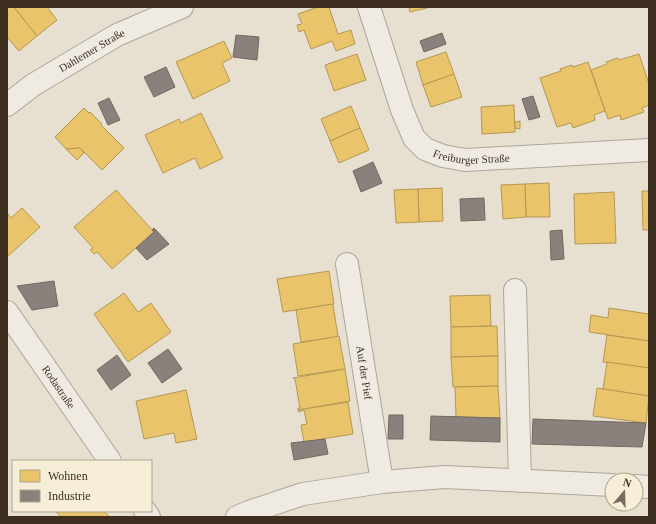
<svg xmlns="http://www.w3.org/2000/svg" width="656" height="524" font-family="Georgia,serif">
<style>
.homes{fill:#e9c46a;stroke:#b59754}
.industry{fill:#8a817c;stroke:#736860}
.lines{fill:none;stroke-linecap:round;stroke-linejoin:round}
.minor-casing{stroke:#ada599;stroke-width:24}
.minor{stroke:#efebe3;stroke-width:22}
.labels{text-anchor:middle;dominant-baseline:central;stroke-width:4;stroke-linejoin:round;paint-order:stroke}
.street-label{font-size:11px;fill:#3d2e20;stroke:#f7eed8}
</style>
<rect width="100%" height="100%" fill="#e7e0d1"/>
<!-- homes -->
<g class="homes">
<polygon points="9,7 14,7 37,36 19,51 7,37 7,9"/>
<polygon points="14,7 47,7 57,20 37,36"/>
<polygon points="318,7 329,7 338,34 351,30 355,44 336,51 332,41 311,49 304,30 299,32 297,25 302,24 298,14"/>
<polygon points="409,7 431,7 410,12"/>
<polygon points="224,41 232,58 222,63 230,81 193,99 176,62"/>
<polygon points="446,52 454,74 423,85 416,62"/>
<polygon points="357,54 366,80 334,91 325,65"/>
<polygon points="639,54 649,84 649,105 642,108 644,112 621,120 620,115 608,119 591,70 607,64 606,62 618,58 619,60"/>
<polygon points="588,62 605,111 594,115 595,120 573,128 571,123 557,127 540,78 561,71 560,69 572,65 573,67"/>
<polygon points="454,74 462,97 431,107 423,85"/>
<polygon points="514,105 515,132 482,134 481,107"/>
<polygon points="351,106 360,128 330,141 321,119"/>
<polygon points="84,108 89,113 90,112 102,124 101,125 124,148 102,170 80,148 66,149 55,137"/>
<polygon points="201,113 223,158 200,169 195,158 163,173 145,135 179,119 181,123"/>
<polygon points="520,121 520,129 515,128 515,122"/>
<polygon points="360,128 369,150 339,163 330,141"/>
<polygon points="80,148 84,153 77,160 66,149"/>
<polygon points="549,183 550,217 526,217 525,184"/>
<polygon points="525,184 526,217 503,219 501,185"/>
<polygon points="442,188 443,221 419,222 418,189"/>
<polygon points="418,189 419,222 396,223 394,190"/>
<polygon points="116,190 154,232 112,269 97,252 94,254 90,250 93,248 74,227"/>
<polygon points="642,191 649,191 649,230 643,230"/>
<polygon points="614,192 616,243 575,244 574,194"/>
<polygon points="22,208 40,227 7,257 7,213 11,218"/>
<polygon points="329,271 334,304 283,312 277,279"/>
<polygon points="124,293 138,312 151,303 171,332 128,362 94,314"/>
<polygon points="490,295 491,326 451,327 450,296"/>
<polygon points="333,304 338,337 301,342 296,310"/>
<polygon points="609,308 649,314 649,341 589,332 591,315 608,318"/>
<polygon points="497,326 498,356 451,357 451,327"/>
<polygon points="607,335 649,341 649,368 603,362"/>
<polygon points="339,336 345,369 298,376 293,344"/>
<polygon points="498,356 498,386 453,387 451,357"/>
<polygon points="607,362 649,368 649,396 603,389"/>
<polygon points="345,369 350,401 298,410 298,408 300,408 295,379 293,378"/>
<polygon points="498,386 500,418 456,417 455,387"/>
<polygon points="597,388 649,396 646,423 593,416"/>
<polygon points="186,390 197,439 176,443 174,433 144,439 136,401"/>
<polygon points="348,402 353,434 304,442 301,425 307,424 304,410 299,412 298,410"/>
<polygon points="55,511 103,511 110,517 61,517"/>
</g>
<!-- industry -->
<g class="industry">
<polygon points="442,33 446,44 424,52 420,41"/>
<polygon points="236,35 259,37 257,60 233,57"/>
<polygon points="166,67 175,87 154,97 144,77"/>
<polygon points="533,96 540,117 529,120 522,99"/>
<polygon points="109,98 120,120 108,125 98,103"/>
<polygon points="373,162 382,183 361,192 353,171"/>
<polygon points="484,198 485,220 461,221 460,199"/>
<polygon points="154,228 169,244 147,260 136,248 154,232 152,230"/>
<polygon points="562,230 564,259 551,260 550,231"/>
<polygon points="54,281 58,306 32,310 17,286"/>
<polygon points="168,349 182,369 162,383 148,363"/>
<polygon points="117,355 131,375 111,390 97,370"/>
<polygon points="389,415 403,415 403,439 388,439"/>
<polygon points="431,416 500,418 500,442 430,440"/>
<polygon points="533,419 646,423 642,447 532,444"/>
<polygon points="325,439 328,454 294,460 291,443"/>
</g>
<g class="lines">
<!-- minor casing -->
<g class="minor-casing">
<g id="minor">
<path id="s1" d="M369,7L402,110L414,138L425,149L443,156L465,160L649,150"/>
<path id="s2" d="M7,105L33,85L117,35L182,7"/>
<path id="s3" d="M347,264L382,482"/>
<polyline points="515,290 520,481"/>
<path id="s4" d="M7,312L110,461"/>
<polyline points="636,486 649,487"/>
<polyline points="145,511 149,517"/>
<polyline points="237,517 249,512 303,494 382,482 445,477 612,485"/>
</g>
</g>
<!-- minor -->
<use href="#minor" class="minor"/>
</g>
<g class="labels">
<!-- street labels -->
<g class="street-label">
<text stroke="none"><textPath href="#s2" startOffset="101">Dahlemer Straße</textPath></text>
<text stroke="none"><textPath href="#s1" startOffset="202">Freiburger Straße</textPath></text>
<text stroke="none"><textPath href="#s3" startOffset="110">Auf der Pief</textPath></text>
<text stroke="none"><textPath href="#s4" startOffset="91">Rodastraße</textPath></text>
</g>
</g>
<!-- border -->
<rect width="656" height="524" fill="none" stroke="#3d2e20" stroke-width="16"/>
<!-- legend -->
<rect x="12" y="460" width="140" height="52" fill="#f7eed8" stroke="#ada18e"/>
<rect x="20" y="470" width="20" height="12" fill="#e9c46a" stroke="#ada18e"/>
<text x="48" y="480" font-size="12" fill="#3d2e20">Wohnen</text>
<rect x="20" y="490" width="20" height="12" fill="#8a817c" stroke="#ada18e"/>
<text x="48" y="500" font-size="12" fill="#3d2e20">Industrie</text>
<!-- north arrow -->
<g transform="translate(624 492) rotate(19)"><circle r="19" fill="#f7eed8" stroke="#ada18e"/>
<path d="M0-3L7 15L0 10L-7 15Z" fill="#786c5e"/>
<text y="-6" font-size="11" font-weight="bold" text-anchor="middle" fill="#3d2e20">N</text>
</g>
</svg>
